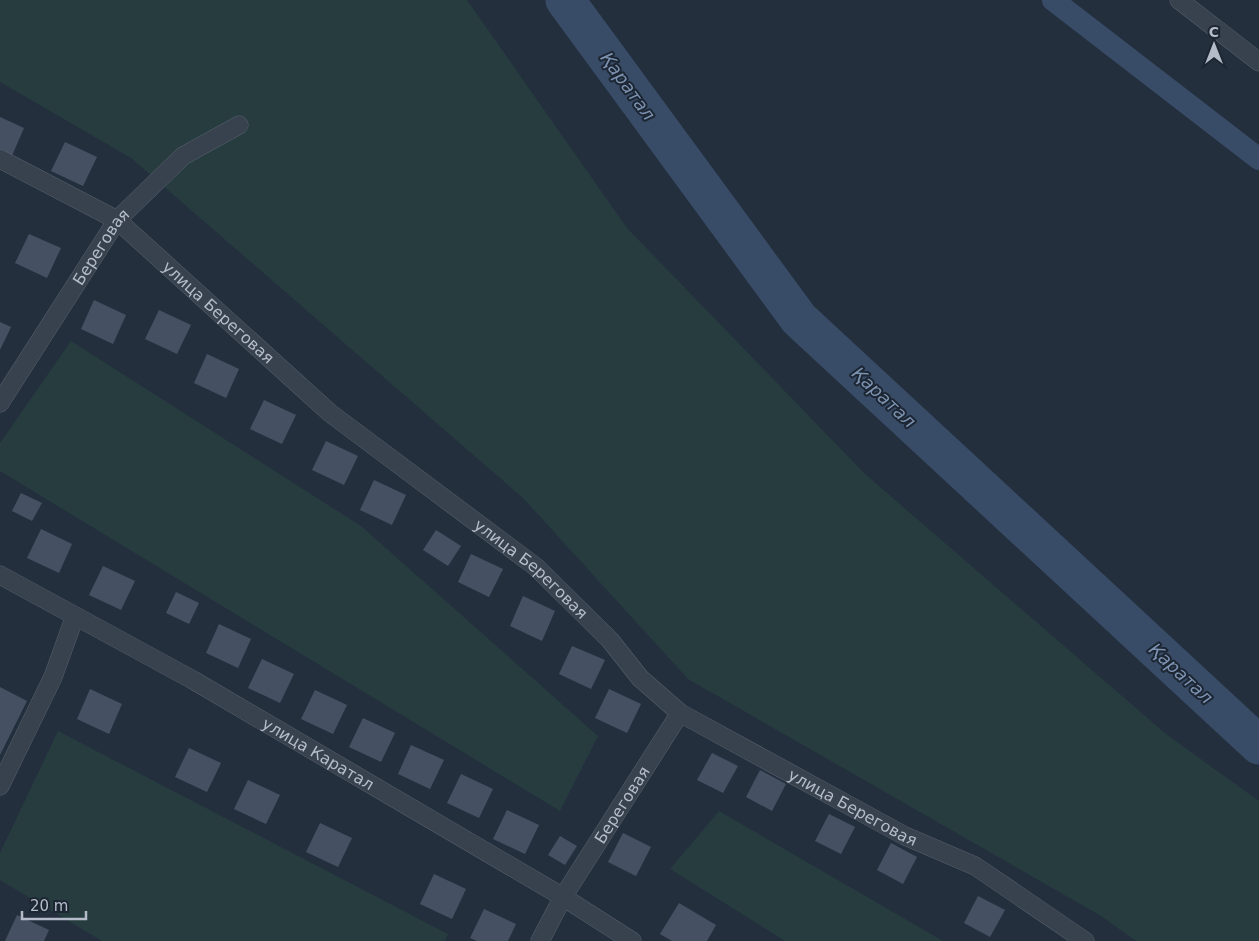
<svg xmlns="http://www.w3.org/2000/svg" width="1259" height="941" font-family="'DejaVu Sans',sans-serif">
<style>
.green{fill:#263c3f}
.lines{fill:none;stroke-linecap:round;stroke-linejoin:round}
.canal{stroke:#394c67;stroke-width:22}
.river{stroke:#394c67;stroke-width:39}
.building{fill:#455162}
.minor-casing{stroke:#565f6c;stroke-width:19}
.minor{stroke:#38414e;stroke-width:18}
.labels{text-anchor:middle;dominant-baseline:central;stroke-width:4;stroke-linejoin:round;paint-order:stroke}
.street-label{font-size:16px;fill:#b4bcc9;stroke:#1d2633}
.water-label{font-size:18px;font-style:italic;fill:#7c92b1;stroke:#1d2633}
</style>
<rect width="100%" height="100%" fill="#242f3e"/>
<!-- green -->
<g class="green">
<polygon points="0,0 467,0 627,228 865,474 1166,734 1259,801 1259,941 1136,941 1101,916 688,679 524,499 131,158 0,82"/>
<polygon points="71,341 361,526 598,736 560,811 0,471 0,443"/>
<polygon points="58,731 448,934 445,941 102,941 0,880 0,853"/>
<polygon points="719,811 943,941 785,941 670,869"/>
</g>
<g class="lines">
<!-- canal -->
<polyline class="canal" points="1053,0 1259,159"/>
<!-- river -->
<polyline class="river" points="565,0 799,319 1259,745"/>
</g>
<!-- building -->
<g class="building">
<polygon points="0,117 24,128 11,158 0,153"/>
<polygon points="65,142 97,157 83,186 51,171"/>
<polygon points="29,234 61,248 47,278 15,263"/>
<polygon points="94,300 126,315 113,344 81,329"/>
<polygon points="159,310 191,325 177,354 145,339"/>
<polygon points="0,322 11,327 0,350"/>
<polygon points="207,354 239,369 226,398 194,383"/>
<polygon points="264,400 296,415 282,444 250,429"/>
<polygon points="326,441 358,456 344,485 312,470"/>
<polygon points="374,480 406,495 392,525 360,510"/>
<polygon points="21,493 42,503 32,521 12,511"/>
<polygon points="41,529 72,544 59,573 27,558"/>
<polygon points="436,530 461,546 448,566 423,550"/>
<polygon points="471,554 503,569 489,597 458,582"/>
<polygon points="103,566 135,581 121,610 89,595"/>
<polygon points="176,592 199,603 189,624 166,613"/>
<polygon points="523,596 555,611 542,641 510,626"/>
<polygon points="219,624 251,639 238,668 206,653"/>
<polygon points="572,646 605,660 591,689 559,674"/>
<polygon points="262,659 294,674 280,703 248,688"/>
<polygon points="0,687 27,701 0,755"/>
<polygon points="90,689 122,704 109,734 77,719"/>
<polygon points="609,689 641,704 627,733 595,718"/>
<polygon points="315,690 347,705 333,734 301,719"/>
<polygon points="363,718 395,733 381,762 349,747"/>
<polygon points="411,745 444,760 430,789 398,774"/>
<polygon points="189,748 221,763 207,792 175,777"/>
<polygon points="712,753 738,766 723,793 697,780"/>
<polygon points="760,770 786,784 772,811 746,797"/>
<polygon points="461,774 493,789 479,818 447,803"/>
<polygon points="248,780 280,795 266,824 234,809"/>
<polygon points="507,810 539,825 525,854 493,839"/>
<polygon points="829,814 855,827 841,854 815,841"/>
<polygon points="320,823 352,838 338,867 306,852"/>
<polygon points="623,833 651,847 636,876 608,862"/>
<polygon points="560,836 577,846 565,865 548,855"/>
<polygon points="891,843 917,857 903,884 877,870"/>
<polygon points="434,874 466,889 452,919 420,904"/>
<polygon points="978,896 1005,910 990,937 964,923"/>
<polygon points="679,903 716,925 707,941 672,941 660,934"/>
<polygon points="484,909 516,924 508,941 477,941 470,938"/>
<polygon points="17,915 49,930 44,941 5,941"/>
</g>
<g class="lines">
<!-- minor casing -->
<g class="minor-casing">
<g id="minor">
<polyline points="1179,0 1259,62"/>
<path id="s1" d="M0,159L117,220L330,413L536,567L610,640L640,678L680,713L905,836L975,866L1085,941"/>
<path id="s2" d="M0,403L117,220L183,156L239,125"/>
<path id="s3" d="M0,575L193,680L563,897L632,941"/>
<polyline points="0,786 53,677 75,616"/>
<path id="s4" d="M540,941L563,897L680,713"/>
</g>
</g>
<!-- minor -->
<use href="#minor" class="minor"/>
</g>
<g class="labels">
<!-- street labels -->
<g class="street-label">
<text stroke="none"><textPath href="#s2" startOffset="186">Береговая</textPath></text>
<text stroke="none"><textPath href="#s1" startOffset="269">улица Береговая</textPath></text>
<text stroke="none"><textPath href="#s1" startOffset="674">улица Береговая</textPath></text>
<text stroke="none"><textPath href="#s3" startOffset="365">улица Каратал</textPath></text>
<text stroke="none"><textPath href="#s4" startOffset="159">Береговая</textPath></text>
<text stroke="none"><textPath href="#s1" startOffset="1079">улица Береговая</textPath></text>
</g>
<!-- water labels -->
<g class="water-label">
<text transform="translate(628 86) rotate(54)">Қаратал</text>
<text transform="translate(884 397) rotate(43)">Қаратал</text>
<text transform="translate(1181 673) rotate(43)">Қаратал</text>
</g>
</g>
<!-- north arrow -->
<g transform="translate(1214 45)" stroke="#1d2633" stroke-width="4" paint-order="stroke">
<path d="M0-4L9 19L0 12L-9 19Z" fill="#b4bcc9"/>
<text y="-8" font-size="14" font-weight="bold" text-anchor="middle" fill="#b4bcc9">С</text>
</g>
<!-- scale -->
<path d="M22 911v8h64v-8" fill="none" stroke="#b4bcc9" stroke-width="2.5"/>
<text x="30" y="911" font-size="15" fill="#b4bcc9" stroke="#1d2633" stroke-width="4" paint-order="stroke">20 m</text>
</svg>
